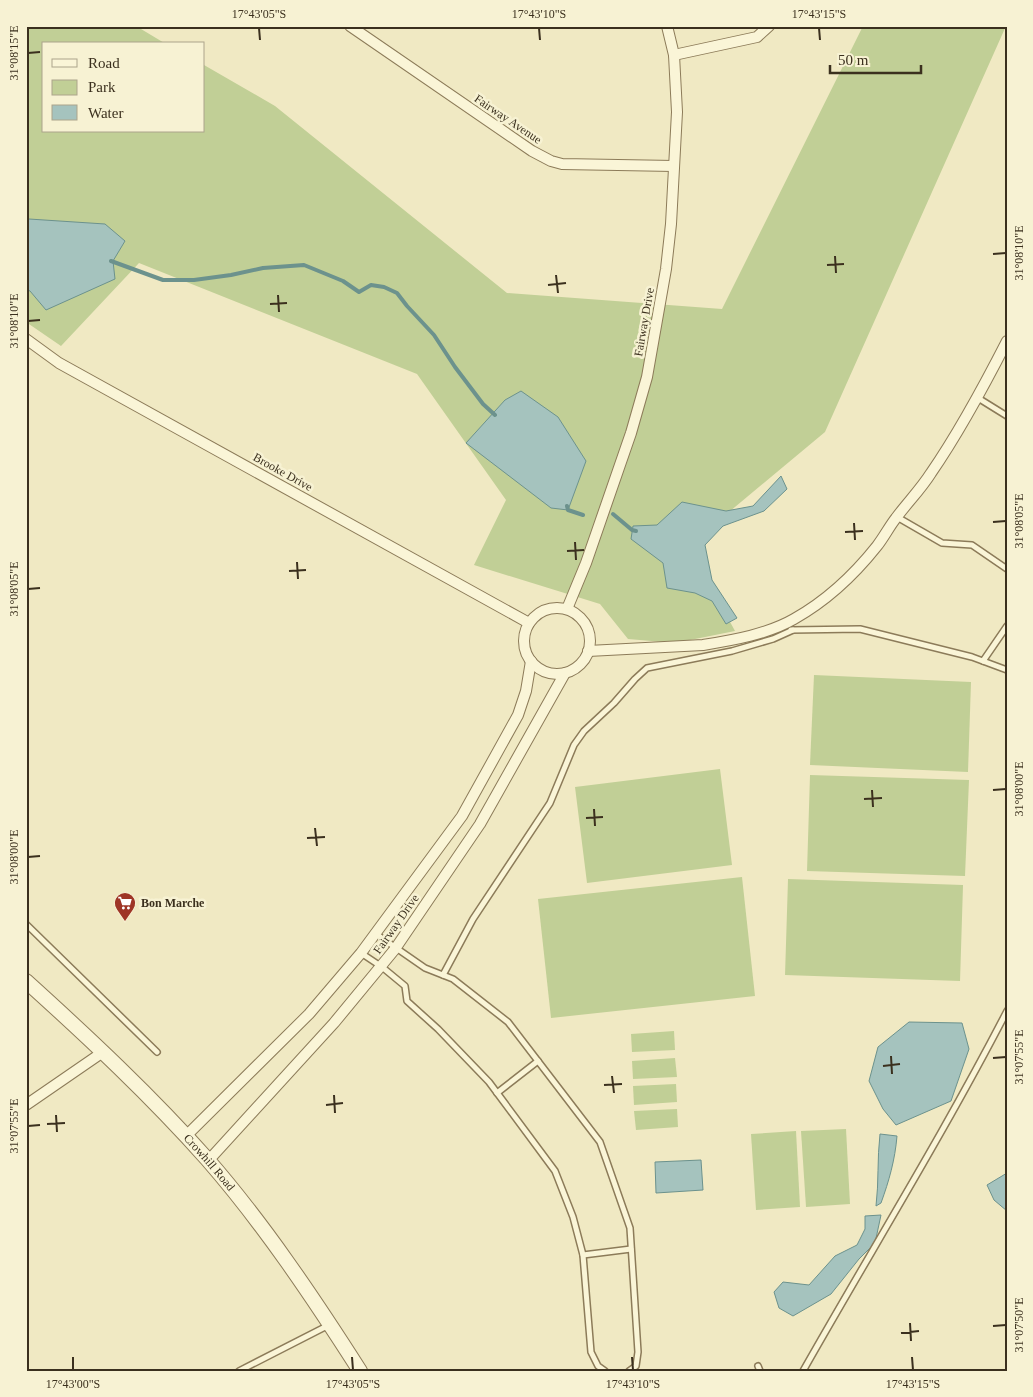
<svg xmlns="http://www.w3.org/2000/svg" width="1033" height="1397" font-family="'Times New Roman',serif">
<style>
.green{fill:#c1cf96}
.water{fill:#a5c3be;stroke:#6c928d}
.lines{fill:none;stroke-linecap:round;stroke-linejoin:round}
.stream{stroke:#6c928d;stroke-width:4}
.service-casing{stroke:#8c7b59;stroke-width:8}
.minor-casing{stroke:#8c7b59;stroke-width:12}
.tertiary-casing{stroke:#8c7b59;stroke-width:16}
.service{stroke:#faf5d7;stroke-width:5}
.minor{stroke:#faf5d7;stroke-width:10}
.tertiary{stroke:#faf5d7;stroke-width:14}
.ticks{fill:none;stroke:#3b301e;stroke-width:2}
.labels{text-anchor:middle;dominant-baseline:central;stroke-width:5;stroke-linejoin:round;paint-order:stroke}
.street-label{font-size:12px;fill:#3b301e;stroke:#f7f2d3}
.poi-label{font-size:12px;font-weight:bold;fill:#3b301e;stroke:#f7f2d3;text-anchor:start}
.neatline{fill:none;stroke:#3b301e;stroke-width:2}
.ticks-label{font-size:12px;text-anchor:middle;fill:#3b301e}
</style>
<rect width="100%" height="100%" fill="#f0e9c3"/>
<!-- green -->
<g class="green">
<polygon points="26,26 136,26 166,44 44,44 44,131 204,131 204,65 275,106 507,293 722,309 863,26 1006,26 825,432 705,532 698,563 735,631 675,643 628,639 600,604 474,565 506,500 417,374 139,263 61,346 26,322"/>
<polygon points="814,675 971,682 968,772 810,765"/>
<polygon points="720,769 732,865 587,883 575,787"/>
<polygon points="810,775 969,780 965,876 807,871"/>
<polygon points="742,877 755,996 551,1018 538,899"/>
<polygon points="788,879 963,885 960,981 785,975"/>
<polygon points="674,1031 675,1050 632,1052 631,1034"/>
<polygon points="675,1058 677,1077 633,1079 632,1061"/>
<polygon points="676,1084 677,1102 634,1105 633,1086"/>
<polygon points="677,1109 678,1127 636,1130 634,1111"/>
<polygon points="846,1129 850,1204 806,1207 801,1131"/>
<polygon points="796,1131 800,1207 756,1210 751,1134"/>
</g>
<!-- water -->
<g class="water">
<polygon points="26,217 29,219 105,224 125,241 113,261 115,279 46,310 30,291 26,289"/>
<polygon points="521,391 558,417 586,461 568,510 551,508 466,443 505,400"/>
<polygon points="781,476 787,489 764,511 723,526 705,545 712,580 737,618 726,624 712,601 695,593 667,588 663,563 631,539 633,526 657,525 682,502 726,511 753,506"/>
<polygon points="909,1022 962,1023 969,1049 951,1101 896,1125 883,1109 869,1081 878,1047"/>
<path d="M880,1134L897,1136C895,1160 889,1181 881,1203L876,1206C879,1182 877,1159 880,1134Z"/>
<polygon points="701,1160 703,1190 656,1193 655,1162"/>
<polygon points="1007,1173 1007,1211 994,1200 987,1185"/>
<polygon points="881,1215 875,1243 859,1259 831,1294 793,1316 779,1308 774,1292 783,1282 809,1285 835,1256 857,1245 865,1229 865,1216"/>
</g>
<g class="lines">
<!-- stream -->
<g class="stream">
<polyline points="111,261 163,280 194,280 231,275 263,268 304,265 343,281 359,292 371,285 384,287 397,293 407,306 434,335 455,367 483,404 495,415"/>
<polyline points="567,506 568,510 583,515"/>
<polyline points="613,514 632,530 636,531"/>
</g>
<!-- service casing -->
<g class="service-casing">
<g id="service">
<polyline points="978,398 1007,416"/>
<polyline points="897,517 942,543 972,545 1007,569"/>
<polyline points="791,630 860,629 972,657 1007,670"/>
<polyline points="983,661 1007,626"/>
<polyline points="26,924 157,1052"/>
<polyline points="376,934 425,968 453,979 508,1022 600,1142 630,1228 638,1352 636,1366 629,1371"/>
<polyline points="361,953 382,967 405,986 407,1001 438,1029 489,1082 555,1171 573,1217 583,1255 591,1352 598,1366 605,1371"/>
<polyline points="443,975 473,919 550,803 574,745 584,731 614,703 635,679 647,668 732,651 773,639 793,630"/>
<polyline points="497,1093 538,1061"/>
<polyline points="583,1255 631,1249"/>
<polyline points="758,1366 760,1371"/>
<polyline points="239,1371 329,1325"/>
<path d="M803,1371C871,1251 944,1133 1007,1011"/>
</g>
</g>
<!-- minor casing -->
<g class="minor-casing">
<g id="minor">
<polyline points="350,26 532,151 551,161 562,164 674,166"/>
<polyline points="674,55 757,37 769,26"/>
<polyline points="26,339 59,363 529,623"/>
<circle cx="557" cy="641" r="33"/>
<polyline points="567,609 586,563 631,433 647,377 666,269 671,224 677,112 674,55 667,26"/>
<path d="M588,651L703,645C734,640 768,634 794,619C826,601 854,575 877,546C884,537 889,527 896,518C907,503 921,489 931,473C960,431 984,386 1007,341"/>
<polyline points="26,1105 103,1052"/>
<polyline points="186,1136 309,1014 361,953 462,816 518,715 526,691 531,661"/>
<polyline points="208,1161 334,1023 395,949 480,824 565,673"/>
</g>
</g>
<!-- tertiary casing -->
<g class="tertiary-casing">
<g id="tertiary">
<path id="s1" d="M26,981C89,1038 151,1096 207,1159C263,1223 314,1299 360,1371"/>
</g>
</g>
<!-- service -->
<use href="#service" class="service"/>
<!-- minor -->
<use href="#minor" class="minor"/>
<!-- tertiary -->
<use href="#tertiary" class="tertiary"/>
</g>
<!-- ticks -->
<path class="ticks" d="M259,28L260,40M539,28L540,40M819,28L820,40M28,53L40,52M993,254L1006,253M835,256L836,273M827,265L844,264M556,275L558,293M548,285L566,283M278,295L279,312M270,304L287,303M28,321L40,320M993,522L1006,521M854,523L855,540M845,532L863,531M575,542L576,560M567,551L584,550M297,562L298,579M289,571L306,570M28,589L40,588M872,790L873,807M993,790L1006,789M864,799L882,798M594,809L595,826M586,818L603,817M315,828L317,846M307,838L325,837M28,857L40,856M891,1056L892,1074M993,1058L1006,1057M883,1066L900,1064M612,1076L614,1093M604,1085L622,1084M334,1095L335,1113M326,1105L343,1103M56,1115L57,1132M47,1124L65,1123M28,1126L40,1125M910,1323L911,1341M993,1326L1006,1325M901,1333L919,1331M73,1357V1370M352,1357L353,1370M632,1357L633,1370M912,1357L913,1370"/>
<!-- icons -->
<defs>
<g id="supermarket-pin" transform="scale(1.125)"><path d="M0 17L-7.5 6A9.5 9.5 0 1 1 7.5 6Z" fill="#9e3526" stroke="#f7f2d3"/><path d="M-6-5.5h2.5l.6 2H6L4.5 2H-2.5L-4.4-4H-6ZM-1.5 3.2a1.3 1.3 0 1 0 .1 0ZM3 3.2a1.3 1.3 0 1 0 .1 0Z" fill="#fff"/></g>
</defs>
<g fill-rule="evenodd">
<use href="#supermarket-pin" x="125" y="903"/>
</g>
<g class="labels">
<!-- street labels -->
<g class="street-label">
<text transform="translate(508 119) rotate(34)">Fairway Avenue</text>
<text transform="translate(644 322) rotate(-80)">Fairway Drive</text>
<text transform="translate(283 472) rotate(29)">Brooke Drive</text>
<text transform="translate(396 924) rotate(-55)">Fairway Drive</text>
<text stroke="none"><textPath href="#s1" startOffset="258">Crowhill Road</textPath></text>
</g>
<!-- poi labels -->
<g class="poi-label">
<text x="141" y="903">Bon Marche</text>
</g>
</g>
<!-- border -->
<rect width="1033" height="1397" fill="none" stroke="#f7f2d3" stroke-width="55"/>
<!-- legend -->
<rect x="42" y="42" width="162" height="90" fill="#f7f2d3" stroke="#aca48b"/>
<rect x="52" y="59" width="25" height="8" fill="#faf5d7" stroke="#aca48b"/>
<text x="88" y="68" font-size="15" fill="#3b301e">Road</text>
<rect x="52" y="80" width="25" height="15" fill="#c1cf96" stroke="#aca48b"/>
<text x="88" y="92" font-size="15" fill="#3b301e">Park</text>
<rect x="52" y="105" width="25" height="15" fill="#a5c3be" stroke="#aca48b"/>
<text x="88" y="118" font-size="15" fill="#3b301e">Water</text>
<!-- scale -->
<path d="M830 65v8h91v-8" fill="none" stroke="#3b301e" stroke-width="2.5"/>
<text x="838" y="65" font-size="15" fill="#3b301e" stroke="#f7f2d3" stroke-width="4" paint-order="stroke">50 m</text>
<rect x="28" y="28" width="978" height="1342" class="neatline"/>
<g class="ticks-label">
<text x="259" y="18">17°43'05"S</text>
<text x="539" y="18">17°43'10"S</text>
<text x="819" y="18">17°43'15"S</text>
<text transform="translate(14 53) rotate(-90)" y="4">31°08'15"E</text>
<text transform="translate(1019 253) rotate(-90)" y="4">31°08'10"E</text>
<text transform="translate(14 321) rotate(-90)" y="4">31°08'10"E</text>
<text transform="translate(1019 521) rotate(-90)" y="4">31°08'05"E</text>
<text transform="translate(14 589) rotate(-90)" y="4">31°08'05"E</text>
<text transform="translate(1019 789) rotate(-90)" y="4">31°08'00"E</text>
<text transform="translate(14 857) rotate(-90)" y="4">31°08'00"E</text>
<text transform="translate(1019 1057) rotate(-90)" y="4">31°07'55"E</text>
<text transform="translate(14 1126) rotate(-90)" y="4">31°07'55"E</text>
<text transform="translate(1019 1325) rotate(-90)" y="4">31°07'50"E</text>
<text x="73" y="1388">17°43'00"S</text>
<text x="353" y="1388">17°43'05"S</text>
<text x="633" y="1388">17°43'10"S</text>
<text x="913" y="1388">17°43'15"S</text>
</g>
</svg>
